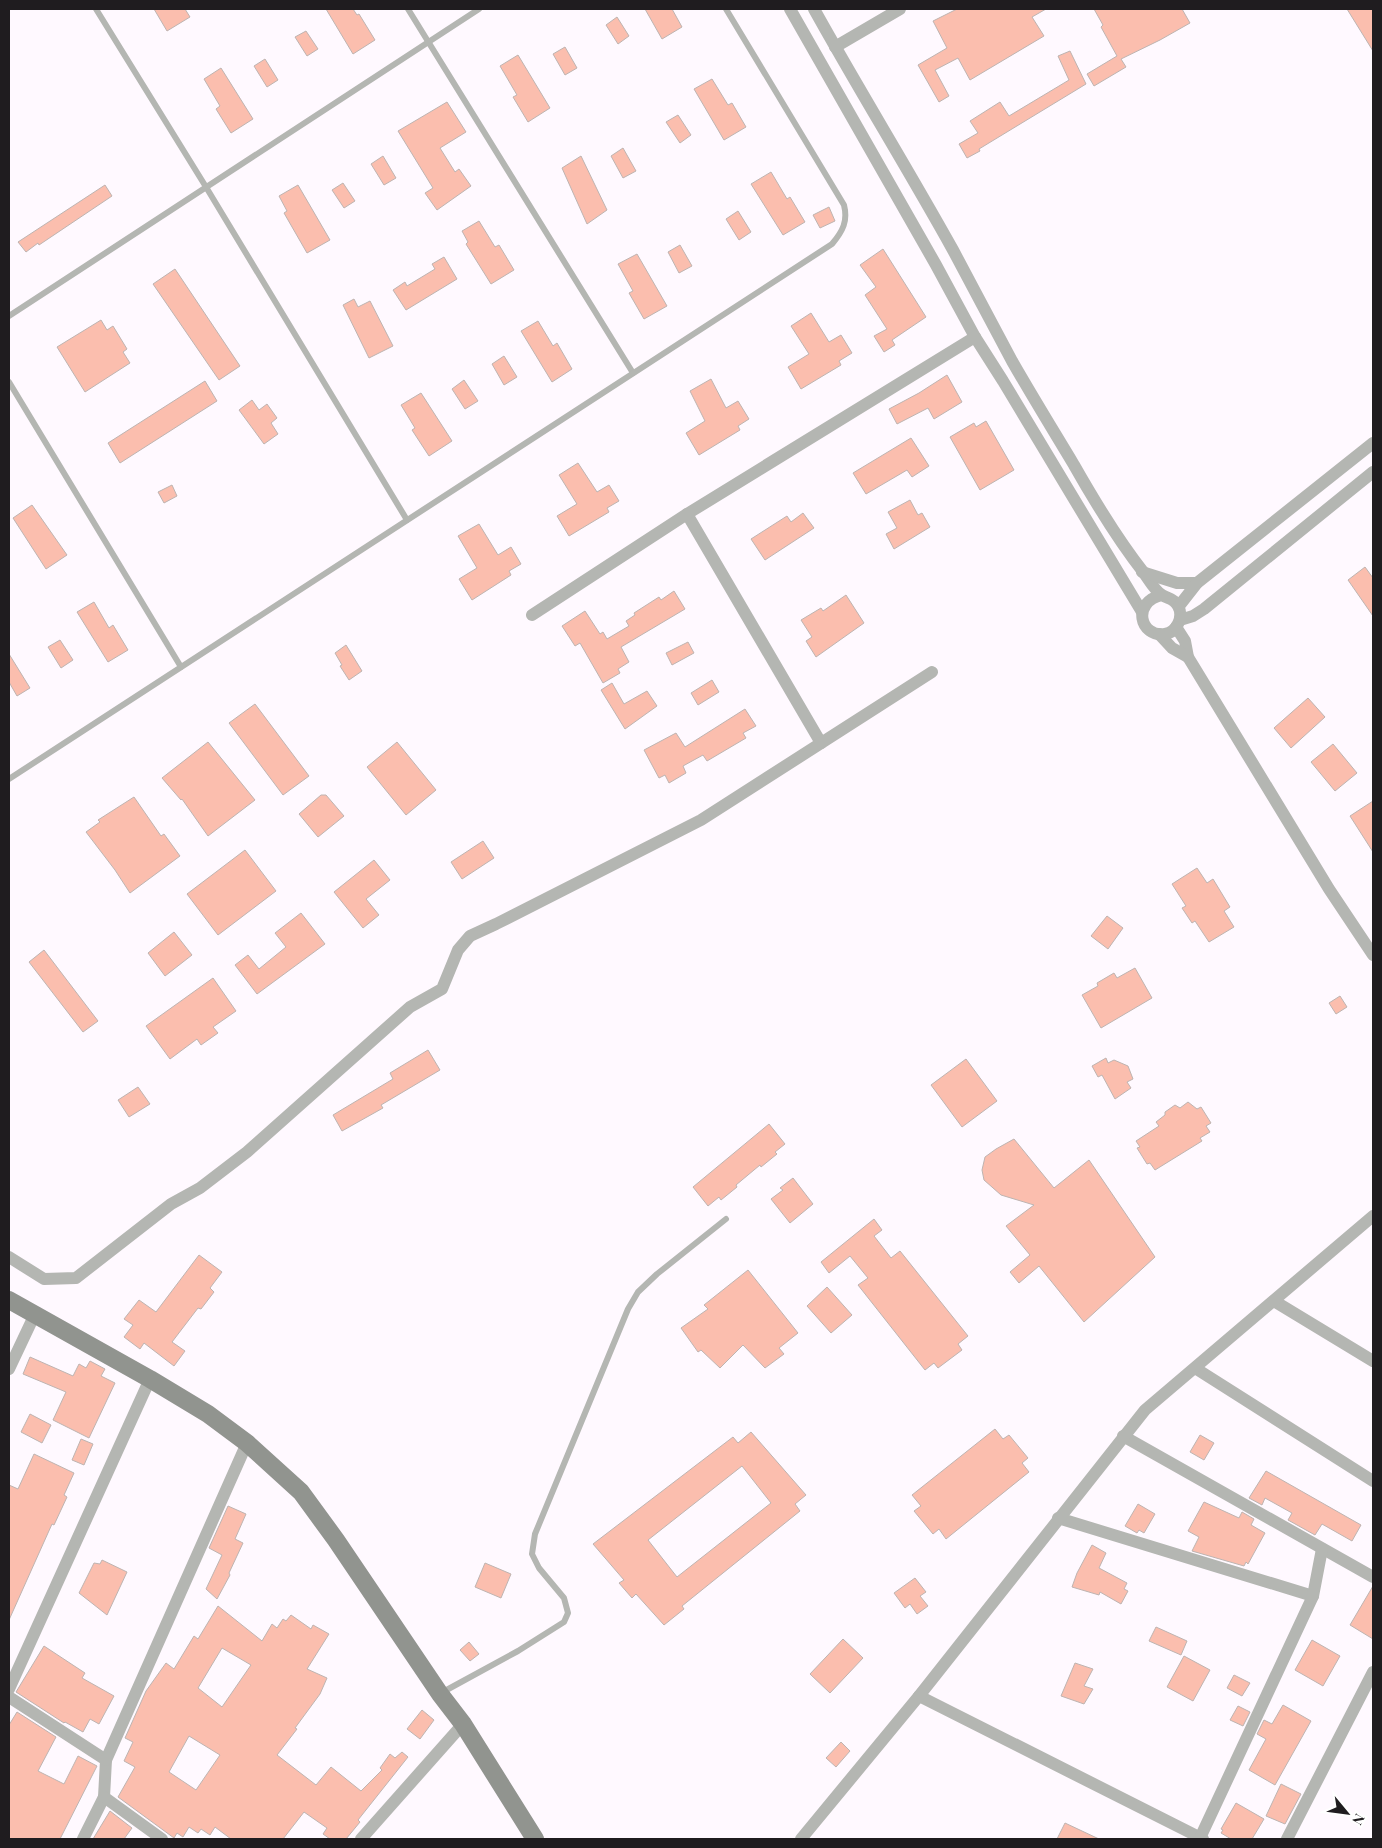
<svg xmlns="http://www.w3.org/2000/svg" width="1382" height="1848" font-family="'Playfair Display',serif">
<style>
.building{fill:#fbbeae;stroke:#beb4b1;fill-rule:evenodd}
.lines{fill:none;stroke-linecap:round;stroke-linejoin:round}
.lane{stroke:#b4b6b2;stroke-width:6}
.street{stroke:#b4b6b2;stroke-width:12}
.secondary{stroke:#91948f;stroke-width:18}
</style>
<rect width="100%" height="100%" fill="#fff9ff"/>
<!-- building -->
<g class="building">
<polygon points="154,9 185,9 190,17 167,31"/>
<polygon points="326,9 353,9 357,15 359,14 375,40 353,54"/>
<polygon points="645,9 672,9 682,27 662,39"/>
<polygon points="957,9 1046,9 1032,17 1044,36 970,80 958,58 935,70 949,96 939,102 918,65 947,48 933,21"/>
<polygon points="1094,9 1182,9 1190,23 1160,40 1121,59 1126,67 1094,86 1087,74 1117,56 1101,27 1103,25"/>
<polygon points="1347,9 1373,9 1373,51"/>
<polygon points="617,17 629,36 618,44 606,25"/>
<polygon points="306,31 318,49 307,56 295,37"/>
<polygon points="565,47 577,68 565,75 553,54"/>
<polygon points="1070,51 1086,84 979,149 980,151 967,158 959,144 978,133 970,121 1000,102 1009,116 1069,80 1058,56"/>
<polygon points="518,55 550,108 528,122 513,97 517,95 500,66"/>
<polygon points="265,59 278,80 267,87 254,66"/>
<polygon points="221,68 253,119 231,133 216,109 220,106 204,79"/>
<polygon points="712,79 728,105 732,103 746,127 724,140 694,89"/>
<polygon points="447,102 466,132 440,148 455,172 459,169 471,186 437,210 425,193 433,188 398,131"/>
<polygon points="678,115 691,135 680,143 666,122"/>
<polygon points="623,148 636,171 623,178 611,156"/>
<polygon points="383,156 396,178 384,185 371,164"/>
<polygon points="581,156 607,210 587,224 562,168"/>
<polygon points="771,172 787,199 790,197 805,222 783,235 751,184"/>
<polygon points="343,183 355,201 344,208 332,190"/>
<polygon points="105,185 112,196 39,245 38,243 26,252 18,242"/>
<polygon points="298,185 330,240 307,253 284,213 287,211 279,196"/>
<polygon points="829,207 835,221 820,228 813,215"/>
<polygon points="738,211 751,232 739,240 726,219"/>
<polygon points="479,221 495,247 499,245 514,270 491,284 466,244 468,242 462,231"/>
<polygon points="680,245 692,266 679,273 668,252"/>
<polygon points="883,249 926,317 892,340 895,345 884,352 874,336 887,329 865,295 876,287 860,265"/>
<polygon points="637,254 667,306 644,319 629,293 633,291 618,264"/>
<polygon points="444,257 457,279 406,310 393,290 405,282 407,286 435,269 432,264"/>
<polygon points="175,269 240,366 219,380 153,284"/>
<polygon points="354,299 358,307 370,301 393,346 369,358 343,305"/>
<polygon points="811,313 829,342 841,335 852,353 839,361 841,365 801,389 788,367 809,354 791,326"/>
<polygon points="101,320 107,330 113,326 127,349 123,352 130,363 85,392 57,347"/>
<polygon points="538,321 553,346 557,343 572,369 552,382 521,331"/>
<polygon points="504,356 517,377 504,385 492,364"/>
<polygon points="947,375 962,402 934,419 928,408 897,424 889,409 919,393"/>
<polygon points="711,379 726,408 738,401 749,419 738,426 740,430 699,455 686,433 705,421 690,391"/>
<polygon points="464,380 478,401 465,409 452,389"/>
<polygon points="205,381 217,401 120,463 108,443"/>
<polygon points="421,393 452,441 429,456 412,430 415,428 401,405"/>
<polygon points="252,400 259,410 267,404 277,418 271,423 278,434 264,444 239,410"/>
<polygon points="986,421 1014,470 980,490 950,437 974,423 976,427"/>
<polygon points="911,438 929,466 912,477 907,470 866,494 853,473"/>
<polygon points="578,463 597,492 609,485 619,501 607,508 609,512 569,536 557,516 577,504 559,475"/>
<polygon points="172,485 177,496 164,503 158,492"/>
<polygon points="910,500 918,515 922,513 930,527 894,549 886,534 897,528 888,512"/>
<polygon points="32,505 67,555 46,569 13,518"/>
<polygon points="803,513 814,528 765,560 751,539 787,516 791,522"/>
<polygon points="479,524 498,555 511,547 521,564 509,571 511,575 472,600 459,579 477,568 458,536"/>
<polygon points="1365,567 1373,578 1373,616 1348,580"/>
<polygon points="674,591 685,609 621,647 629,662 618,669 620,673 603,683 580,643 575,646 562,626 585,611 600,634 603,632 607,639 629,626 626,621 635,615 634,613 659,597 661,600"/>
<polygon points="846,595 864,623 816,657 806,641 812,637 801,620 821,608 823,611"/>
<polygon points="94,602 109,628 113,625 128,650 108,662 77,612"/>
<polygon points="60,640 73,660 61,668 48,647"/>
<polygon points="688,642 694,653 672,665 666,653"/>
<polygon points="346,645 362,671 349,680 340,666 342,665 335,653"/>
<polygon points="9,654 30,688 17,696 9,682"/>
<polygon points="712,680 719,692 698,705 691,693"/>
<polygon points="612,683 624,704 647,691 657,706 625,729 601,690"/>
<polygon points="1308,698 1325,717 1291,748 1274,728"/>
<polygon points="255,704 309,776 283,795 229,723"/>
<polygon points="745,709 756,726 743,733 746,738 707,761 703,755 683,766 686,773 669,783 665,775 659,778 644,750 676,733 685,747"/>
<polygon points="208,742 255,800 208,836 182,799 181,800 162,778"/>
<polygon points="397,742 436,790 406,815 367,767"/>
<polygon points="1333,744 1357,773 1335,791 1311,762"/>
<polygon points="321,795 326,795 344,816 318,837 299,814"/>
<polygon points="134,797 161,836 164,834 180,856 130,893 115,870 86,832 100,822 98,820"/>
<polygon points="1373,801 1373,852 1350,816"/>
<polygon points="483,841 494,858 462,879 451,862"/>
<polygon points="245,850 276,891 218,935 187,894"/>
<polygon points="374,860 390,880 366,899 379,915 363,928 334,892"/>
<polygon points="1197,868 1207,883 1213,879 1230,907 1224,911 1234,927 1209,942 1195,921 1192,923 1182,908 1186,906 1172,884"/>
<polygon points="301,913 325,944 257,994 235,965 248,955 259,969 286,947 275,933"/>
<polygon points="1107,916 1123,928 1108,949 1091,936"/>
<polygon points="174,932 192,955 165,976 148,953"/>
<polygon points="44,950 98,1021 83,1032 29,962"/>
<polygon points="1135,968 1152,998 1101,1028 1082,995 1098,986 1097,983 1114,973 1117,978"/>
<polygon points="213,978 236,1011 213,1027 218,1033 201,1045 197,1039 170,1059 146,1026"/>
<polygon points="1340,996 1347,1007 1336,1014 1329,1003"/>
<polygon points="428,1050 440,1070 381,1105 383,1108 342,1131 333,1115 393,1079 390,1073"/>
<polygon points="1106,1058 1108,1063 1114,1060 1128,1066 1133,1079 1127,1082 1131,1088 1115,1099 1102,1075 1098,1077 1092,1066"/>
<polygon points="966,1059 997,1101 962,1127 931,1085"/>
<polygon points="138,1087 150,1104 129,1117 118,1100"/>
<polygon points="1188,1102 1197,1109 1201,1107 1211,1123 1206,1126 1210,1132 1200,1138 1202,1141 1155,1170 1150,1163 1147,1164 1137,1148 1140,1147 1136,1141 1159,1126 1156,1122 1165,1115 1165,1112 1175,1105 1180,1108"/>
<polygon points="769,1124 785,1144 775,1152 777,1154 761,1167 760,1165 736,1185 737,1187 721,1200 719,1197 708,1206 693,1187"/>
<polygon points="1014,1139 1054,1188 1089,1160 1155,1257 1084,1322 1039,1266 1019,1283 1010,1272 1030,1255 1006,1226 1034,1205 1001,1195 984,1180 982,1170 985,1157 996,1149"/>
<polygon points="793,1178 813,1204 790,1223 771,1199 783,1190 780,1188"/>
<polygon points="874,1219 882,1230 874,1236 891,1258 900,1251 968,1336 958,1344 962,1350 938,1368 934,1363 925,1370 858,1285 868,1278 850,1256 829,1273 821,1262"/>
<polygon points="199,1255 222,1272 210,1288 214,1292 201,1309 198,1308 172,1342 185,1351 174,1366 144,1343 140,1349 124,1337 133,1325 124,1319 139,1300 156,1312"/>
<polygon points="748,1270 798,1333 779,1348 784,1354 765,1368 743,1345 720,1368 701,1350 698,1352 681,1328 708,1309 704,1305"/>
<polygon points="827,1287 852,1315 831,1333 807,1306"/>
<polygon points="30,1357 73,1376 79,1364 86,1368 90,1361 105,1369 101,1376 115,1383 89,1438 53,1420 66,1392 23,1374"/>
<polygon points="30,1414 51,1425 42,1443 21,1432"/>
<polygon points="995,1429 1003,1439 1009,1435 1028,1458 1022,1463 1029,1472 946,1539 939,1529 933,1534 914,1511 921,1506 912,1495"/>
<path d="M751,1432L806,1495L795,1504L800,1511L682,1606L684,1609L664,1625L636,1594L632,1598L619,1583L624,1580L593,1544L733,1437L738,1443ZM742,1466L771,1503L677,1577L648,1540Z"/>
<polygon points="1200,1435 1214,1443 1204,1460 1190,1452"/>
<polygon points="81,1439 93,1444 84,1465 72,1460"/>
<polygon points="34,1454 74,1473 64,1495 67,1497 54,1525 52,1524 9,1620 9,1485 18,1489"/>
<polygon points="1266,1471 1361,1525 1352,1541 1322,1524 1315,1535 1288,1520 1292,1513 1265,1498 1262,1505 1249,1498"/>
<polygon points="1204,1502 1239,1518 1242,1512 1254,1519 1251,1525 1265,1533 1248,1564 1246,1562 1244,1566 1192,1551 1199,1537 1188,1531"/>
<polygon points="1138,1504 1155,1514 1144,1533 1139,1530 1137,1533 1125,1526"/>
<polygon points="228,1506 246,1514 235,1539 243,1543 229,1573 230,1575 217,1599 206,1589 222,1555 209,1548"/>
<polygon points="1092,1545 1106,1553 1099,1568 1127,1583 1124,1589 1128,1591 1121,1604 1100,1592 1099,1595 1072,1587 1077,1573"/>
<polygon points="102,1560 127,1572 107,1615 79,1593 94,1563 100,1564"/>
<polygon points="485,1563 511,1574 501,1598 475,1587"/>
<polygon points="915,1578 926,1592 920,1596 928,1606 917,1614 910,1604 905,1608 894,1593"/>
<polygon points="1373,1586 1373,1639 1350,1625"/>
<path d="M218,1606L262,1641L272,1624L277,1628L283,1619L286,1621L291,1615L311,1629L313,1625L329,1634L307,1669L327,1678L320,1694L295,1728L297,1729L277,1755L316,1785L331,1767L361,1791L382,1770L380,1768L390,1754L395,1758L402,1752L408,1757L358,1820L360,1822L346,1839H330L323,1834L327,1828L304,1812L283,1839H231L215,1827L210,1835L201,1829L198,1833L189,1827L183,1837L177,1833L174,1838L118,1797L135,1767L124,1761L133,1742L125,1738L146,1691L166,1663L174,1669L194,1636L198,1639ZM222,1648L251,1665L222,1707L198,1688ZM189,1736L220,1755L196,1790L169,1772Z"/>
<polygon points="1156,1627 1187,1641 1181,1655 1149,1641"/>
<polygon points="843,1639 863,1658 830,1693 810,1674"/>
<polygon points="1312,1640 1340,1656 1323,1686 1295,1670"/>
<polygon points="469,1642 479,1654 470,1661 460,1650"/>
<polygon points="44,1646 85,1673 82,1678 114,1696 99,1724 90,1719 83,1732 65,1722 64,1723 16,1692"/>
<polygon points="1184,1656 1210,1670 1193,1701 1167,1687"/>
<polygon points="1075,1663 1093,1669 1084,1686 1093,1689 1084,1704 1061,1696"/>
<polygon points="1234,1675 1250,1683 1242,1696 1227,1688"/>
<polygon points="1283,1705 1311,1721 1275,1785 1249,1770 1266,1739 1257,1734 1264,1720 1272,1724"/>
<polygon points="1238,1706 1250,1712 1243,1726 1230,1720"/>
<polygon points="422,1710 434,1720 420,1739 407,1729"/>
<polygon points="17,1712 56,1737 38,1771 64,1784 78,1756 97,1766 60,1839 9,1839 9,1725"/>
<polygon points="841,1742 850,1751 836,1767 826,1758"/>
<polygon points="1281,1784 1301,1794 1285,1824 1266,1816"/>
<polygon points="1236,1803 1264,1819 1252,1839 1231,1839 1221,1833 1223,1830 1221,1829"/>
<polygon points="110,1811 132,1828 124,1839 93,1839"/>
<polygon points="1065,1823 1099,1839 1057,1839"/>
</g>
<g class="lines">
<!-- lane -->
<g class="lane">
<polyline points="96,9 206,187 407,520"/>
<polyline points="408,9 633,373"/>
<polyline points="9,316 479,9"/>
<polyline points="9,382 181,667"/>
<path d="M9,779L832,244C843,231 848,221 844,205L726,9"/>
<polyline points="441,1693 518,1651 564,1622 568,1613 564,1598 539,1568 532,1554 535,1534 628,1309 638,1292 657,1274 726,1219"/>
</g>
<!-- street -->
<g class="street">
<polyline points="790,9 936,265 975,337 1003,381 1142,612"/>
<path d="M814,9C859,90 908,169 953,250C973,287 992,324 1012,361C1032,396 1053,430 1074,465C1095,502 1118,540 1144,573C1149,580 1155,591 1162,595C1168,599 1174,598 1178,606C1184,617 1177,632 1165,634C1140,638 1131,602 1162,595"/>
<polyline points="835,47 900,9"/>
<polyline points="687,514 821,743"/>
<polyline points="1142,572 1177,583 1197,583"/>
<polyline points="1179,606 1197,583 1373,443"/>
<polyline points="532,615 687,514 975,337"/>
<polyline points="1180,620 1193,616 1204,609 1373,472"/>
<polyline points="1176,627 1185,641 1188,657 1329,889 1373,955"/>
<polyline points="1159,634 1172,648 1188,657"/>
<polyline points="9,1257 44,1279 76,1278 171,1204 200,1188 247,1152 410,1007 442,989 458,950 470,936 496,924 701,820 932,672"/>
<polyline points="1274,1301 1373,1361"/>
<polyline points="1195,1368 1373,1481"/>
<polyline points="9,1369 35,1314"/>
<polyline points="1123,1436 1373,1577"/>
<polyline points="1058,1518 1313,1596"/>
<polyline points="9,1689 150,1379"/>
<polyline points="919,1696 1203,1839"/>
<polyline points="9,1697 106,1760 104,1797 83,1839"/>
<polyline points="106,1760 247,1443"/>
<polyline points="104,1797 162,1839"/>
<polyline points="1200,1838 1313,1596 1322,1549"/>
<polyline points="361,1839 463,1724"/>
<polyline points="801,1839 919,1696 1145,1410 1373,1216"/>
<polyline points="1287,1839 1373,1672"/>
</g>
<!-- secondary -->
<polyline class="secondary" points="9,1300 150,1379 208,1414 247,1443 301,1492 336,1540 440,1694 463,1724 535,1839"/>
</g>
<!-- border -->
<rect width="1382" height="1848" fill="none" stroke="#1f1c1f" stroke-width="20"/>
<!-- north arrow -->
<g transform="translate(1347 1813) rotate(119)" stroke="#ffffff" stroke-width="4" paint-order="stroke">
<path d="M0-4L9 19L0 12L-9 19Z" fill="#1f1c1f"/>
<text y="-8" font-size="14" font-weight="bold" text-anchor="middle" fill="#1f1c1f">N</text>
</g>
</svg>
